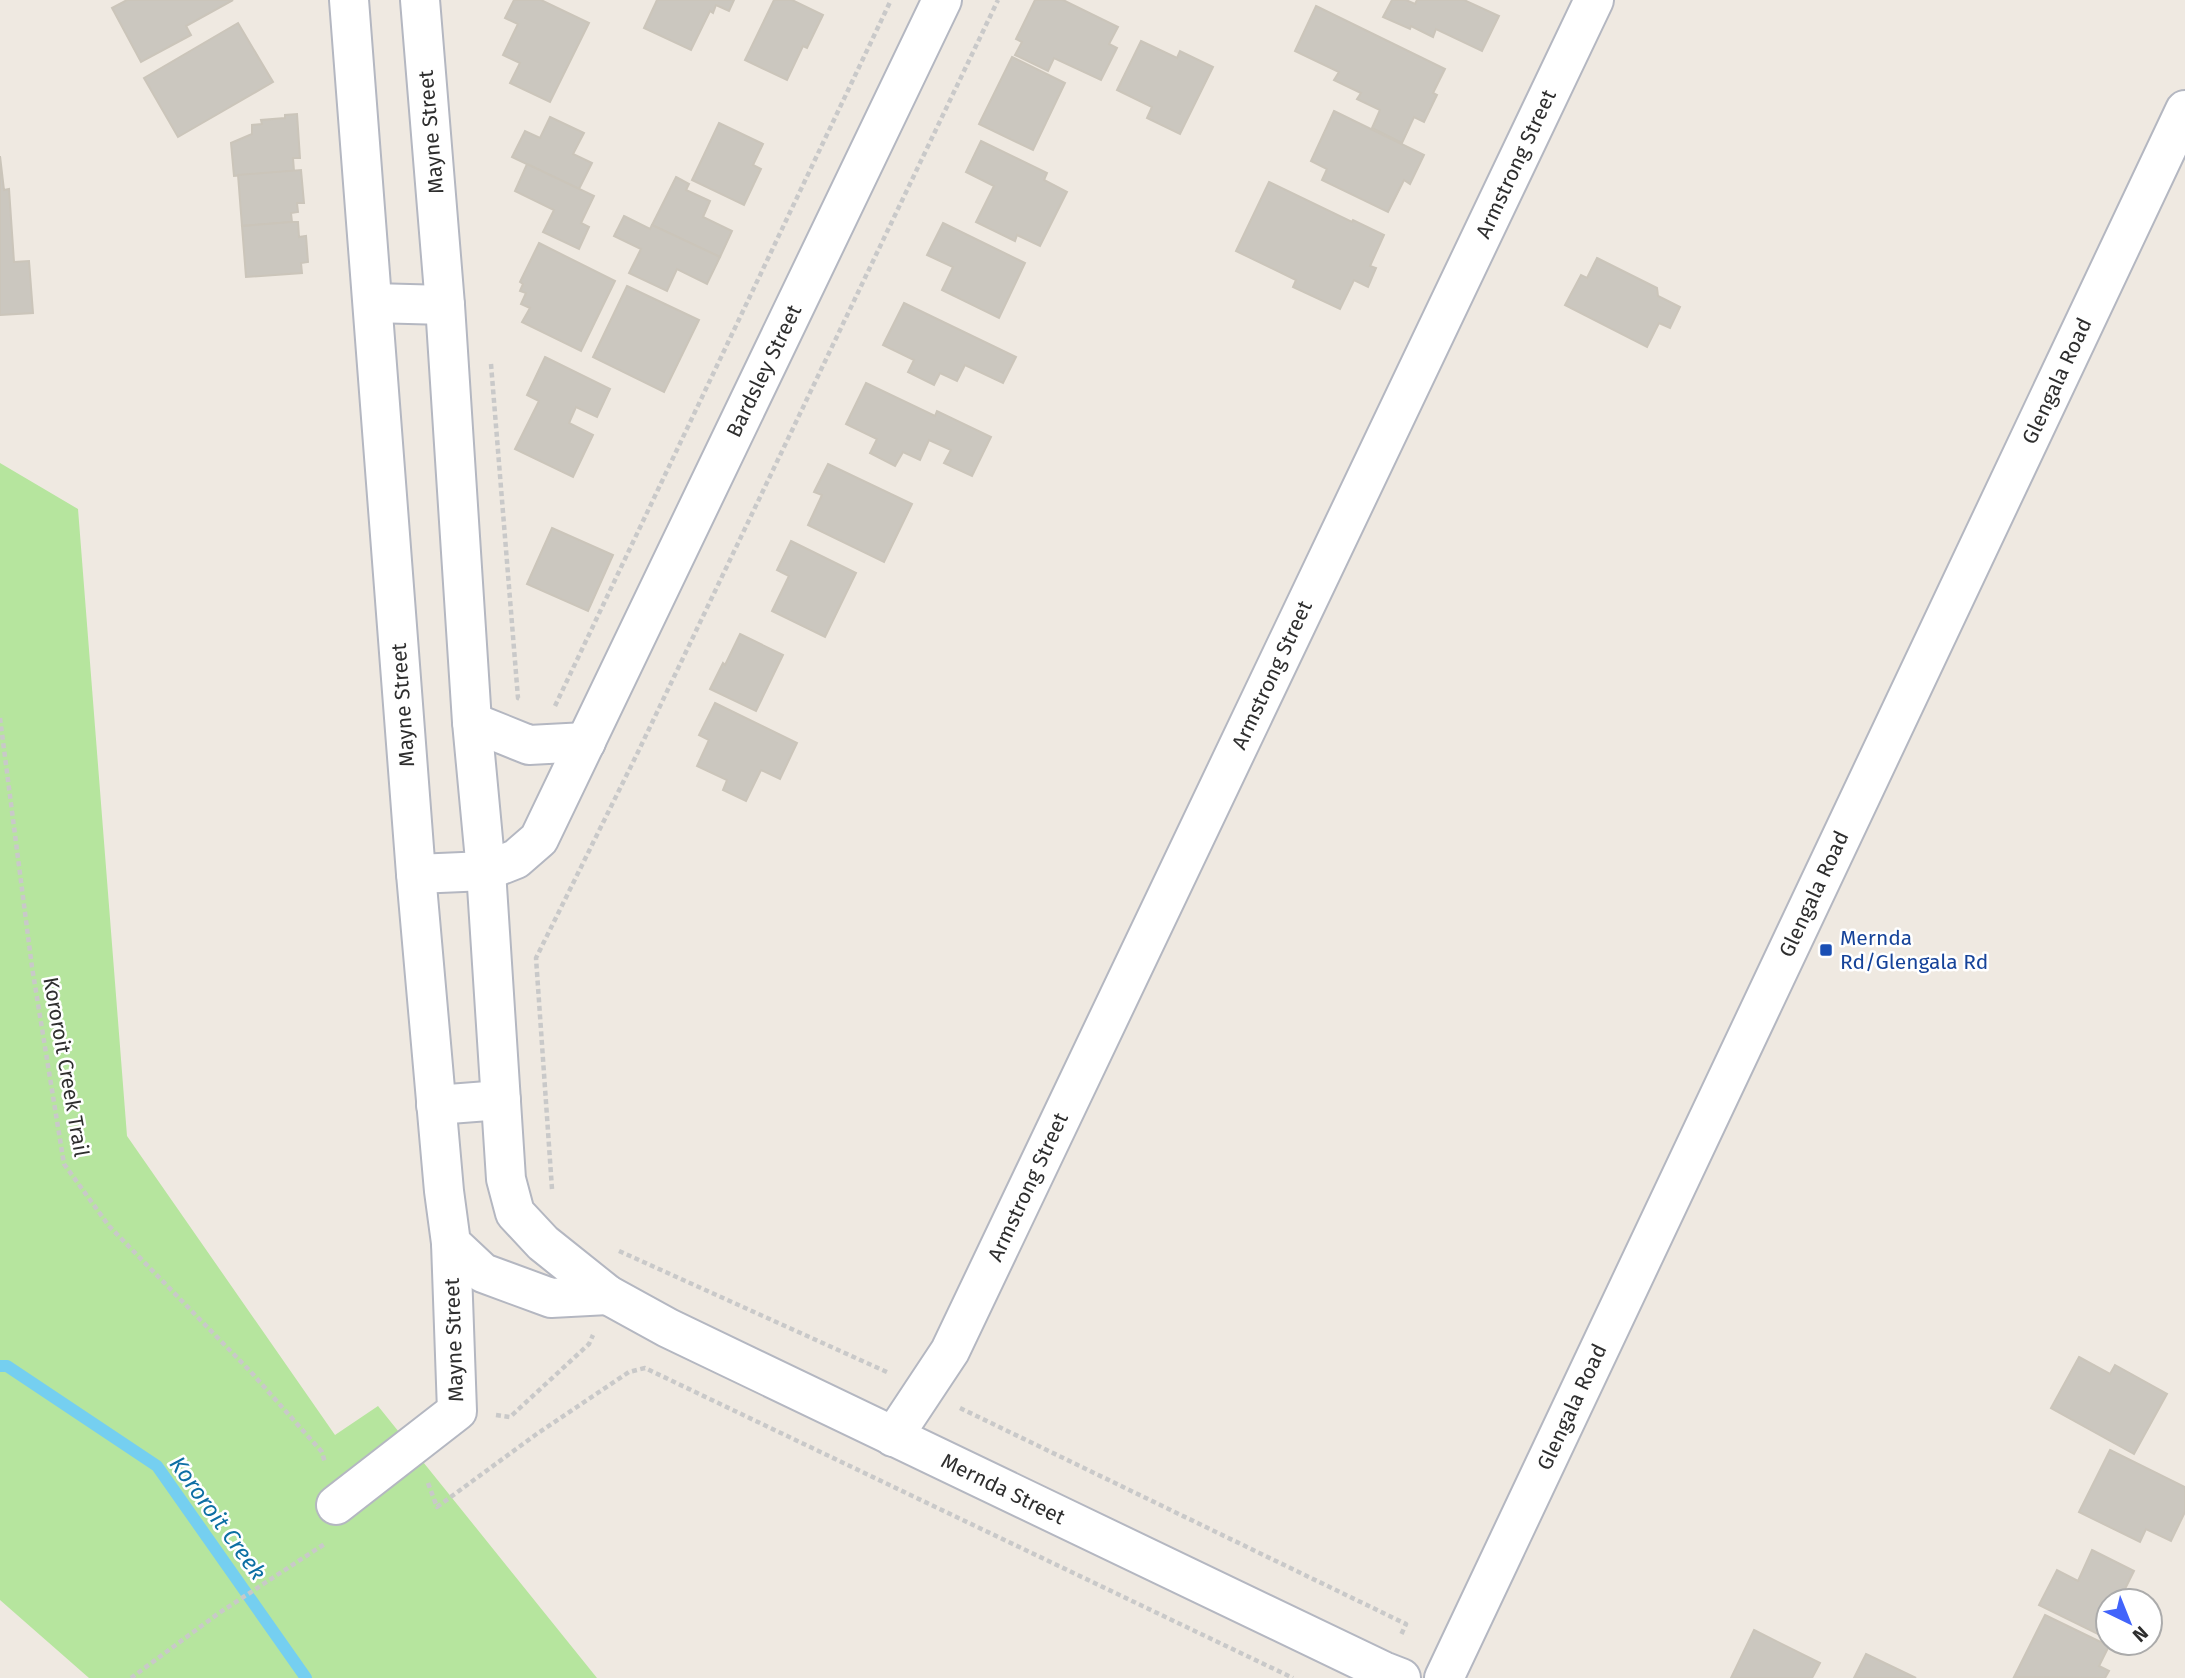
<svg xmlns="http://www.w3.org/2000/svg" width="2185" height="1678" font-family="'Fira Sans',sans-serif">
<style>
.green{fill:#b6e59e}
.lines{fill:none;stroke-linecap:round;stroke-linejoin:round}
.stream{stroke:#75cff0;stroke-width:12}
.building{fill:#cbc7bf;stroke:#cbc5ba;stroke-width:2}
.minor-casing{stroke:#b4b7c1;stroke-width:42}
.path{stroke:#c9c9c9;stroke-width:4.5;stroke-dasharray:5 3.5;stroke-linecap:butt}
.minor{stroke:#fff;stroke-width:38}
.transit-dot{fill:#1a4fb4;stroke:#fff;stroke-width:2.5}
.labels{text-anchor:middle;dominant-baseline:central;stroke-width:5;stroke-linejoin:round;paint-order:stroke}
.street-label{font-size:21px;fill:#2e2e2e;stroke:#fff}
.transit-label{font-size:21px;fill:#164399;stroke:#fff;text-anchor:start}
.water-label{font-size:23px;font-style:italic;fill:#0d6fa3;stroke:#fff}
</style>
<rect width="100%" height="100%" fill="#efe9e1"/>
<!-- green -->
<polygon class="green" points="0,463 78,509 127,1136 335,1435 378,1406 597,1678 89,1678 0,1600"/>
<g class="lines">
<!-- stream -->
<polyline class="stream" points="0,1366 7,1366 157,1466 306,1678"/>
</g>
<!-- building -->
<g class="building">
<polygon points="127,0 233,0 186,26 191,35 141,62 112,8"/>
<polygon points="514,0 541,0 589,23 550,102 510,83 520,63 503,55 518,24 505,18"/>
<polygon points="657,0 734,0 729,11 716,5 713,13 710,11 691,50 644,28"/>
<polygon points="774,0 792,0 823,15 807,48 803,46 787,80 745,60"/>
<polygon points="1035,0 1063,0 1118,27 1109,44 1117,48 1101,80 1054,58 1048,71 1015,55 1022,42 1016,39"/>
<polygon points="1392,0 1406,0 1415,4 1417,0 1464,0 1499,16 1482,51 1436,29 1433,37 1411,26 1410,29 1383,17"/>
<polygon points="1316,6 1445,69 1433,93 1437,95 1424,122 1414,117 1402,143 1372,128 1380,110 1357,99 1361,93 1334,80 1339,72 1295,51"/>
<polygon points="238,23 273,82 178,137 144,78"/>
<polygon points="1141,41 1177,58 1180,51 1213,67 1180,134 1147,118 1152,107 1117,90"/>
<polygon points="1012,57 1065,83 1033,150 979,124"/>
<polygon points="1334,111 1424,155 1410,184 1404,180 1388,212 1322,180 1327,169 1311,161"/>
<polygon points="297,114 300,158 293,158 294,171 234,176 231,143 252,134 252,125 262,124 261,120 285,118 285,115"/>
<polygon points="550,117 584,133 573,154 592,163 579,189 512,157 525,131 540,138"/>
<polygon points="719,123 763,144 753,165 761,169 744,205 692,180"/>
<polygon points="981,141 1047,173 1044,180 1067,192 1040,246 1017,235 1015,241 976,222 994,186 966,172"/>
<polygon points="0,156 4,190 9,189 14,262 29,261 33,313 0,315"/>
<polygon points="527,164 594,196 581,223 589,227 579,249 543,232 554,210 515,191"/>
<polygon points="301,170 304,203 297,203 298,212 291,213 292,222 242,226 238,175"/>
<polygon points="676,177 689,184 686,190 710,201 703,217 732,231 720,257 652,225"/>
<polygon points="1269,182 1352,222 1353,220 1384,235 1370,266 1376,268 1368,287 1354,280 1340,309 1293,287 1296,280 1236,251"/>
<polygon points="624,216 650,229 652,225 720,257 707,284 677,269 667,291 629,273 641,249 614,236"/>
<polygon points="292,222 298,222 299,237 306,236 308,262 301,263 302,273 246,277 242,226"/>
<polygon points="943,223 1025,263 999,318 942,290 953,267 927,255"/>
<polygon points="539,243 615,281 581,351 522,322 530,308 521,304 526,293 520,291 523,284 520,282"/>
<polygon points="1597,258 1657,288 1658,296 1680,307 1670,328 1659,323 1647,347 1565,305 1581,275 1587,278"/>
<polygon points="627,286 699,320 664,392 593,357"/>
<polygon points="904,303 1016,357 1003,383 965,365 957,381 940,373 934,385 908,372 914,360 883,345"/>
<polygon points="545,357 610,389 597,417 576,407 569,423 593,435 573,477 515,449 539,401 527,395"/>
<polygon points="866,383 935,416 937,411 991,437 972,476 944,463 951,450 929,440 920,460 903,452 895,466 870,453 877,439 846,424"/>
<polygon points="828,464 912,504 884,562 808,525 822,495 814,492"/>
<polygon points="552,528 613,555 588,611 527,584"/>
<polygon points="791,541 856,573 825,637 772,611 789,576 777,570"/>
<polygon points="740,634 783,655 756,711 710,689 723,663 725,665"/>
<polygon points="715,703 797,743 780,779 761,770 746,801 723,790 727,780 697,766 709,740 699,735"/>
<polygon points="2079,1357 2110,1374 2115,1365 2167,1394 2134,1454 2051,1408"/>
<polygon points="2110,1450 2185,1487 2185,1512 2171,1541 2146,1529 2140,1542 2079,1512"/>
<polygon points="2092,1550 2134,1571 2119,1601 2108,1601 2108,1639 2039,1605 2057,1570 2078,1581"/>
<polygon points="2045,1615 2109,1646 2099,1666 2109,1671 2105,1678 2014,1677"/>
<polygon points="1754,1630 1820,1663 1812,1678 1731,1678"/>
<polygon points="1866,1654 1916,1678 1854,1678"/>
</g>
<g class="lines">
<!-- minor casing -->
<g class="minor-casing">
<g id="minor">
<polyline points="349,0 416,874 444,1191 451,1243 483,1273 551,1298 608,1295"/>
<polyline points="420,0 445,305 472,722 486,871 506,1179 515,1213 543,1243 608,1295 668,1328 1383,1671 1401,1678"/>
<polyline points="373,303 445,305"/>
<polyline points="472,722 529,745 586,742"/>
<polyline points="416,874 486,871 516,859 539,839 942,0"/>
<polyline points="436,1105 501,1100"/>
<polyline points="893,1437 950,1351 1594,0"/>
<polyline points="336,1505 457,1411 451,1243"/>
<polyline points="1444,1678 2185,110"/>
</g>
</g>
<!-- path -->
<g class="path">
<polyline points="491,364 518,698 521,699"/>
<polyline points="555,706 891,0"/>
<polyline points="0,718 32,967 64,1164 109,1226 250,1371 322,1452 325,1463"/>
<polyline points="552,1189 536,958 638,752 998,0"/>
<polyline points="619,1251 889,1373"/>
<polyline points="960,1408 1406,1624 1401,1635"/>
<polyline points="496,1415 510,1417 589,1344 593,1335"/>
<polyline points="428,1483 437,1507 538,1433 629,1372 645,1368 1293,1678"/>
<polyline points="131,1678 219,1613 326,1543"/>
</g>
<!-- minor -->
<use href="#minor" class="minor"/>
</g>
<!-- markers -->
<rect class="transit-dot" x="1819" y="943" width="14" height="14" rx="3.5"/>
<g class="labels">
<!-- street labels -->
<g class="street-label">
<text transform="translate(431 132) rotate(-95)">Mayne Street</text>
<text transform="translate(1516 164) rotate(-65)">Armstrong Street</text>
<text transform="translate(764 371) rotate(-64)">Bardsley Street</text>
<text transform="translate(2057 381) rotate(-65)">Glengala Road</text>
<text transform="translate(1272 675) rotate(-65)">Armstrong Street</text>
<text transform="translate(403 705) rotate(-94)">Mayne Street</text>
<text transform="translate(1814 894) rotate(-65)">Glengala Road</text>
<text transform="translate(66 1067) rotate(80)">Kororoit Creek Trail</text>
<text transform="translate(1028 1187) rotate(-65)">Armstrong Street</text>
<text transform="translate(454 1340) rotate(-92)">Mayne Street</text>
<text transform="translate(1572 1407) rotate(-65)">Glengala Road</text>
<text transform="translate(1003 1489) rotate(26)">Mernda Street</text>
</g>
<!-- transit labels -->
<g class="transit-label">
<text x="1840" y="938">Mernda<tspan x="1840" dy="24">Rd/Glengala Rd</tspan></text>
</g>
<!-- water labels -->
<g class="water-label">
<text transform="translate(218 1518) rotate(54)">Kororoit Creek</text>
</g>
</g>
<!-- north arrow -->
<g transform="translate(2129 1622) rotate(137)"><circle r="33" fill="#ffffff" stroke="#ababab" stroke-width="2"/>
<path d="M0-5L12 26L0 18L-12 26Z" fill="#4264fb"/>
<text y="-10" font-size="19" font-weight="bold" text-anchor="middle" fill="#2e2e2e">N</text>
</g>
</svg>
